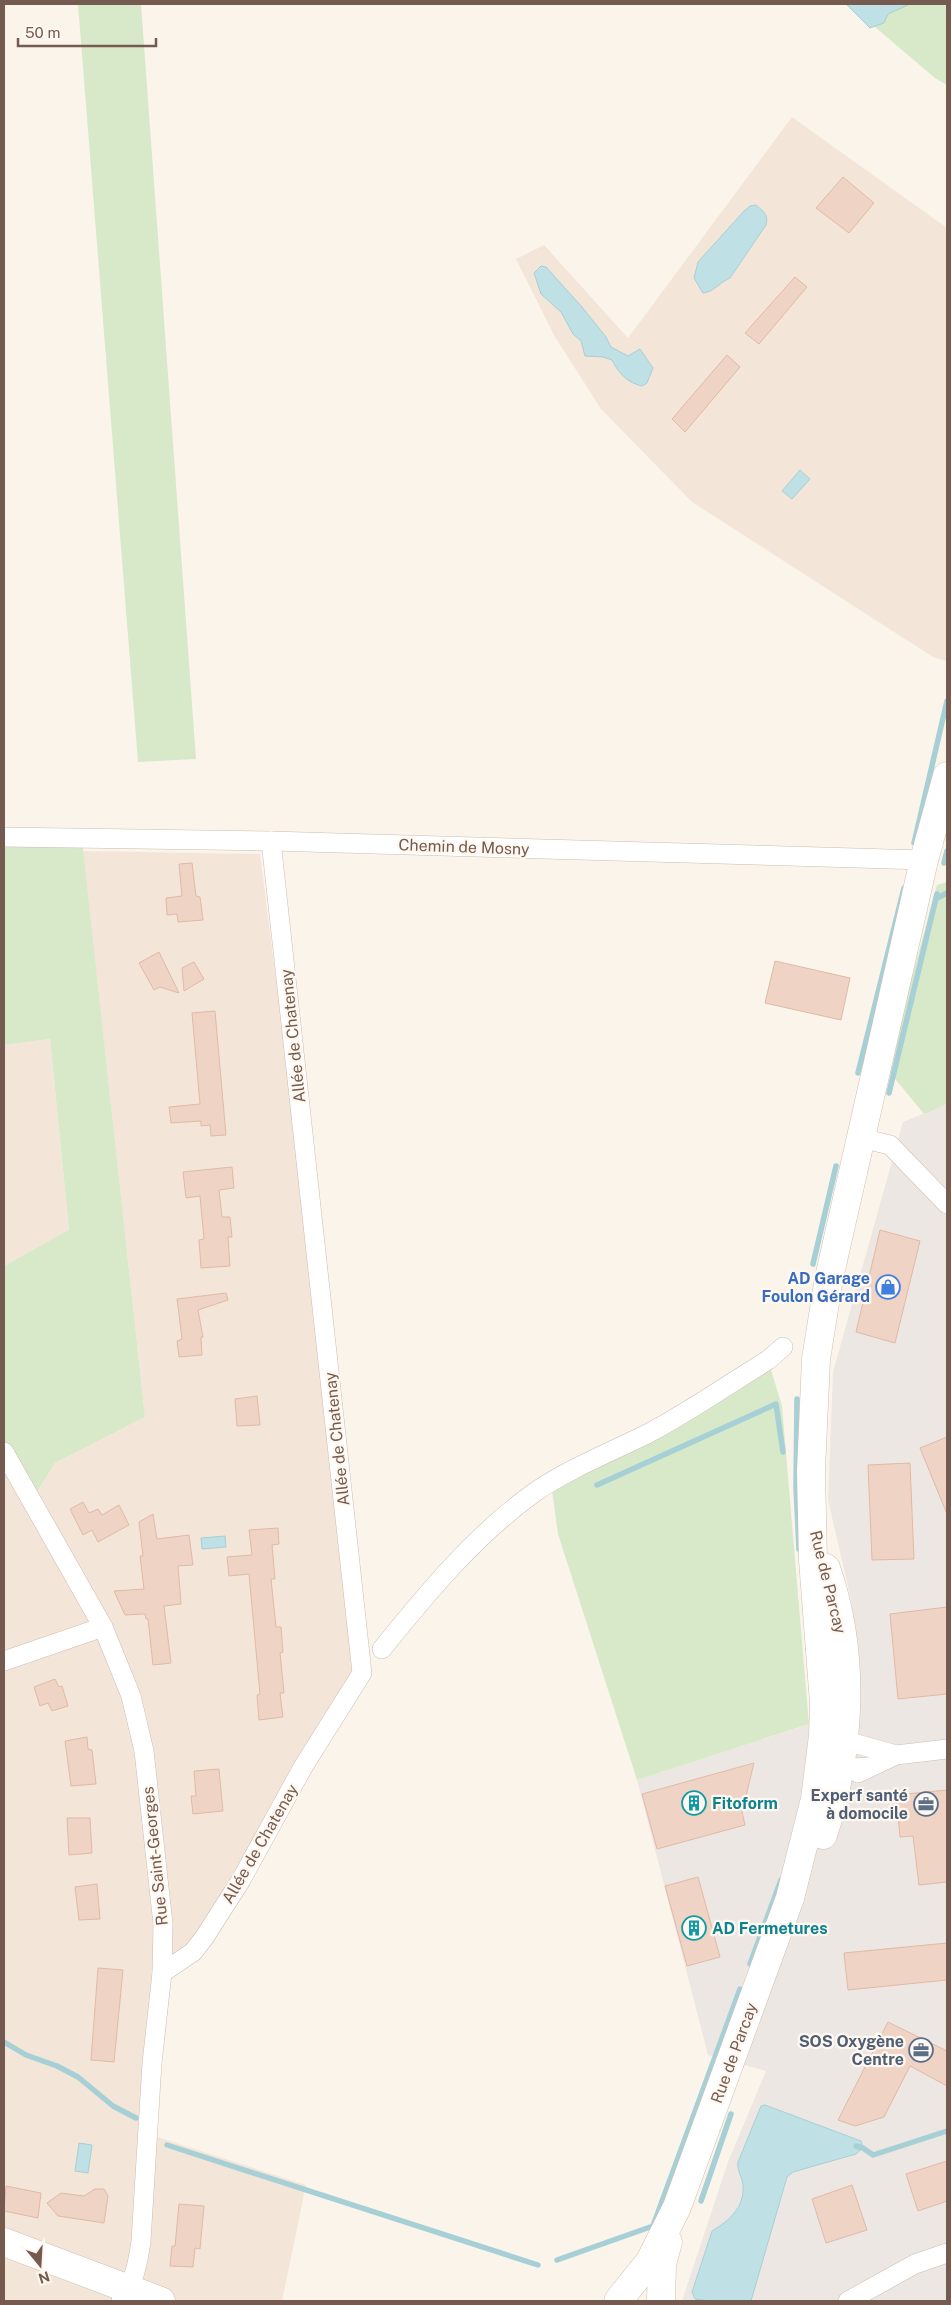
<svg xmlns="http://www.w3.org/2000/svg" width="951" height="2305" font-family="'Public Sans',sans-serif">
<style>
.residential{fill:#f3e6d9}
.industrial{fill:#ede7e3}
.green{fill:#d7e9c9}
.water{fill:#bfe0e4;stroke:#a6d0d5}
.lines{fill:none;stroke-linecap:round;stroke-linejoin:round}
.stream{stroke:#a6d0d5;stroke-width:5.5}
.building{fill:#efd3c4;stroke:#e1b9a5}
.street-casing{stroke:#cdbcb1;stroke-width:20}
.secondary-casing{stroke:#d2beb1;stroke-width:29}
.street{stroke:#fff;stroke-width:19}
.secondary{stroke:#fff;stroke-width:28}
.labels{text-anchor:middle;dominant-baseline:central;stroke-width:4.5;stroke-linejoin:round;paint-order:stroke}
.street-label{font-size:16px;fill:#755b4f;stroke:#fef8f1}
.shop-label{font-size:16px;font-weight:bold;fill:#366cbe;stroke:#fef8f1;text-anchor:end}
.service-label{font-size:16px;font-weight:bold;fill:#4e5e75;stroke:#fef8f1;text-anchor:end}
.culture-label{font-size:16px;font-weight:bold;fill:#0d838f;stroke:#fef8f1;text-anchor:start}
</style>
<rect width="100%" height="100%" fill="#fbf4ea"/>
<!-- residential -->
<g class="residential">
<polygon points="792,117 947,228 946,661 933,657 692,502 601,409 555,337 516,259 544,245 628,338"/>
<polygon points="83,851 260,854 352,1574 362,1673 204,1938 162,1973 148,2134 306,2185 282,2301 4,2301 4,1452 32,1501 55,1463 145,1417"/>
<polygon points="50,1039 69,1231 4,1266 4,1045"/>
</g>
<!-- industrial -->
<polygon class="industrial" points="947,1104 947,2301 682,2301 728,2162 766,2071 708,2055 637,1780 856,1709 852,1604 828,1500 833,1372 903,1122"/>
<!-- green -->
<g class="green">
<polygon points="78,4 141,4 196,759 138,762"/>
<polygon points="848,4 947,4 947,85 935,78"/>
<polygon points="4,837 82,839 145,1417 55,1463 31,1502 4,1452 4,1266 69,1230 50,1039 4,1045"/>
<polygon points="947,882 947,1104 924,1114 887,1069 937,885"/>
<polygon points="768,1360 782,1406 809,1724 637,1780 558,1534 551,1483"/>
</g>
<!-- water -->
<g class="water">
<polygon points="846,4 910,4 888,14 884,23 870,28"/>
<path d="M756,205C763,211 769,215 766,225L730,278C720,282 714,292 703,293L694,278L698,262L744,211L750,206Z"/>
<path d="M541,266L546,267L582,307L606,337L611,347L628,356L640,349L653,368L647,383L642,386C628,383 618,373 612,360L603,357L585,356L581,341L573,334L561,312L541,294L534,273Z"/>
<polygon points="800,470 810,479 792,499 782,491"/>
<polygon points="225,1536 226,1547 202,1549 201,1538"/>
<path d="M765,2105L861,2141L863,2148L856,2154L793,2172L787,2177L751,2301H710L695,2299L692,2292L712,2231C729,2221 745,2207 743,2185C742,2177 737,2171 738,2162L761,2106Z"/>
<polygon points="79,2143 92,2145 88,2173 75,2171"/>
</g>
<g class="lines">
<!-- stream -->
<g class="stream">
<polyline points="914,843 947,701"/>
<polyline points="944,863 947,851"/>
<polyline points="937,898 947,893"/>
<polyline points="858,1073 904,888"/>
<polyline points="889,1093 937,894"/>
<polyline points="813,1264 836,1166"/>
<polyline points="797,1399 796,1487 799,1549"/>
<polyline points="597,1485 776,1404 783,1452"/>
<polyline points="750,1964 781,1880"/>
<polyline points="4,2042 26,2055 57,2066 78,2077 113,2106 136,2118"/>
<polyline points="167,2145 538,2265"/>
<polyline points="856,2146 863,2148 873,2155 947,2131"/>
<polyline points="701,2201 731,2114"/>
<polyline points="557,2260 653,2226 740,1989"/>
</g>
</g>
<!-- building -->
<g class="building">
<polygon points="843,177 874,203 849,233 816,208"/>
<polygon points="795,277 807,287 759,344 745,333"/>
<polygon points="727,355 740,367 685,432 672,419"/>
<polygon points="192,863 196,896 200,897 203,920 178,922 177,914 167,915 166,898 182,896 179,864"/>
<polygon points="159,952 179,993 160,987 154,990 139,963"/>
<polygon points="775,961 850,978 841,1020 765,1003"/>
<polygon points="194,962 204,979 184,991 182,968"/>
<polygon points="215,1011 226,1135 211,1136 210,1125 201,1126 201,1121 171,1123 169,1107 200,1104 192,1013"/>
<polygon points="232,1167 234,1188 219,1190 222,1217 230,1217 232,1237 228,1237 230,1266 201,1268 199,1240 204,1239 200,1196 186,1198 183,1172"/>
<polygon points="880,1230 920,1241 895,1343 856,1332"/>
<polygon points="226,1293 228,1300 198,1310 203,1337 201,1337 202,1355 179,1357 177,1341 182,1339 177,1299"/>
<polygon points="257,1396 260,1425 237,1426 235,1399"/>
<polygon points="947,1437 947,1514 920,1448"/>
<polygon points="910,1463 914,1559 872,1560 868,1465"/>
<polygon points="83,1502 89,1513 98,1509 102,1515 119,1505 129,1525 98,1542 92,1530 83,1535 70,1509"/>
<polygon points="153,1514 157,1539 189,1535 193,1565 178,1566 181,1604 164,1606 171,1663 153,1665 148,1619 146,1619 145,1614 125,1615 114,1591 144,1589 140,1556 143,1556 139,1522"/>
<polygon points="278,1528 279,1544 272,1545 275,1579 271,1579 276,1627 281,1627 283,1652 280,1653 284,1693 280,1693 283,1717 259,1720 257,1695 260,1694 249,1574 229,1576 227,1557 252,1555 249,1530"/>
<polygon points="947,1607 947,1694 898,1699 890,1614"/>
<polygon points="55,1679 59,1687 62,1686 68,1706 52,1711 48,1703 40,1706 34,1687"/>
<polygon points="87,1737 88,1749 92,1750 96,1784 71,1786 65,1741"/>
<polygon points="754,1763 742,1812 745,1825 657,1849 642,1794"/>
<polygon points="219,1769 223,1811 193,1814 191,1796 196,1796 194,1771"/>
<polygon points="947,1790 947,1882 919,1885 913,1836 900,1837 896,1795"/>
<polygon points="67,1818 90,1818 92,1853 69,1855"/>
<polygon points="698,1877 720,1957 687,1966 665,1886"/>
<polygon points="97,1884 100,1919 79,1920 75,1887"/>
<polygon points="947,1943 947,1980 848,1990 844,1953"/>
<polygon points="98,1968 123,1970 114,2062 91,2060"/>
<polygon points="888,2022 947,2051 947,2086 910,2066 884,2117 855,2126 838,2120"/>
<polygon points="947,2161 947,2201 918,2211 906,2174"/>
<polygon points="852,2185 867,2230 826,2243 812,2199"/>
<polygon points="6,2186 41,2193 38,2218 4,2211"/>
<polygon points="95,2189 104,2189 108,2196 104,2223 58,2216 47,2203 61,2193 84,2196"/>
<polygon points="179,2204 204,2206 200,2249 195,2248 193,2267 170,2266 172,2246 175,2246"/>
</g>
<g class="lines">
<!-- street casing -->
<g class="street-casing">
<g id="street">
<polyline points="4,837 271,841 924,860"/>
<polyline points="861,1138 890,1145 947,1204"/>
<path d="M4,1452L103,1627L131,1696L144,1751L163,1924L162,1973L152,2063L141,2241C138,2263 134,2283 121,2301"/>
<path d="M382,1649C428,1592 475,1535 535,1492C570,1468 611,1452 649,1433C690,1411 729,1384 768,1360L783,1347"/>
<polyline points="4,1661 103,1627"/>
<polyline points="857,1744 896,1755"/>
<path d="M833,1756C844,1768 852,1769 868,1767"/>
<polyline points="858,1773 896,1755 947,1749"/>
<polyline points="162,1973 193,1952 204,1938 241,1880 303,1767 362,1673 271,841"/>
<polyline points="848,2301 915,2264 947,2253"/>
</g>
</g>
<!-- secondary casing -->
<g class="secondary-casing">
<g id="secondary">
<path d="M823,1835C851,1750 856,1654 826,1568"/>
<polyline points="4,2242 161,2301"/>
<polyline points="618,2301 650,2261 677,2207 790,1898 815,1799 823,1736 824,1703 813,1560 811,1471 816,1359 829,1278 924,860 947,776"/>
<polyline points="661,2301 662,2264 668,2242"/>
</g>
</g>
<!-- street -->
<use href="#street" class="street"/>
<!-- secondary -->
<use href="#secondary" class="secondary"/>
</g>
<!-- icons -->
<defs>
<g id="shop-ring" transform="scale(1.25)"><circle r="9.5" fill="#fef8f1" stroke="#3f7fe0" stroke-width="1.5"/><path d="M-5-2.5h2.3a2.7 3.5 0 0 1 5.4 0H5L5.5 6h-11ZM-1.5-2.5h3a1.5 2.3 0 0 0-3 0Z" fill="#3f7fe0"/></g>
<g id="building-ring" transform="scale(1.25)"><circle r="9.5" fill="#fef8f1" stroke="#0f9aa8" stroke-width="1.5"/><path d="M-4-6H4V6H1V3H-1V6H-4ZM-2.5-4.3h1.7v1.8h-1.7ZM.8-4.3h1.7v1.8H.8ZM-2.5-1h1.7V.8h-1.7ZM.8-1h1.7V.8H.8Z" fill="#0f9aa8"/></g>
<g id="office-ring" transform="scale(1.25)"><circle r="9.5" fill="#fef8f1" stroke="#5c6f8a" stroke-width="1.5"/><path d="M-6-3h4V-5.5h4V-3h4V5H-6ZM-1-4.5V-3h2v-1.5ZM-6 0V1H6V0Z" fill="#5c6f8a"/></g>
</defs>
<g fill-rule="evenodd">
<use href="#shop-ring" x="888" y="1287"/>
<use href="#building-ring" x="694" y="1803"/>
<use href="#office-ring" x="926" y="1804"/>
<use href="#building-ring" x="694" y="1928"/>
<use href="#office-ring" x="921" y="2050"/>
</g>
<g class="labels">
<!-- street labels -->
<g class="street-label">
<text transform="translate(464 847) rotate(2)">Chemin de Mosny</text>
<text transform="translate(293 1036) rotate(-96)">Allée de Chatenay</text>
<text transform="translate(337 1439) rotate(-96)">Allée de Chatenay</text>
<text transform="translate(828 1582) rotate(76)">Rue de Parcay</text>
<text transform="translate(260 1844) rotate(-60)">Allée de Chatenay</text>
<text transform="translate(155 1856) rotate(-96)">Rue Saint-Georges</text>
<text transform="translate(734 2053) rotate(-70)">Rue de Parcay</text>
</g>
<!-- shop labels -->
<g class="shop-label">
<text x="870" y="1278">AD Garage<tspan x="870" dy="18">Foulon Gérard</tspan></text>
</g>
<!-- service labels -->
<g class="service-label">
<text x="908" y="1795">Experf santé<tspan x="908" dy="18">à domocile</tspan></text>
<text x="904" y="2041">SOS Oxygène<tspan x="904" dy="18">Centre</tspan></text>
</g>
<!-- culture labels -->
<g class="culture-label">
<text x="712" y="1803">Fitoform</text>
<text x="712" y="1928">AD Fermetures</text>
</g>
</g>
<!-- border -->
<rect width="951" height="2305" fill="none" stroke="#755b4f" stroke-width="10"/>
<!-- north arrow -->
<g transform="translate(40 2265) rotate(162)" stroke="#fef8f1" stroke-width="4" paint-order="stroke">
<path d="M0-4L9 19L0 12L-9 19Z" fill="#755b4f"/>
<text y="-8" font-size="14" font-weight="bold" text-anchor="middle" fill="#755b4f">N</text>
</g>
<!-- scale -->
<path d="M18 38v8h138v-8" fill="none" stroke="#755b4f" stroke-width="2.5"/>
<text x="25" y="38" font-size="15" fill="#755b4f" stroke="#fef8f1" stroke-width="4" paint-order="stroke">50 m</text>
</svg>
